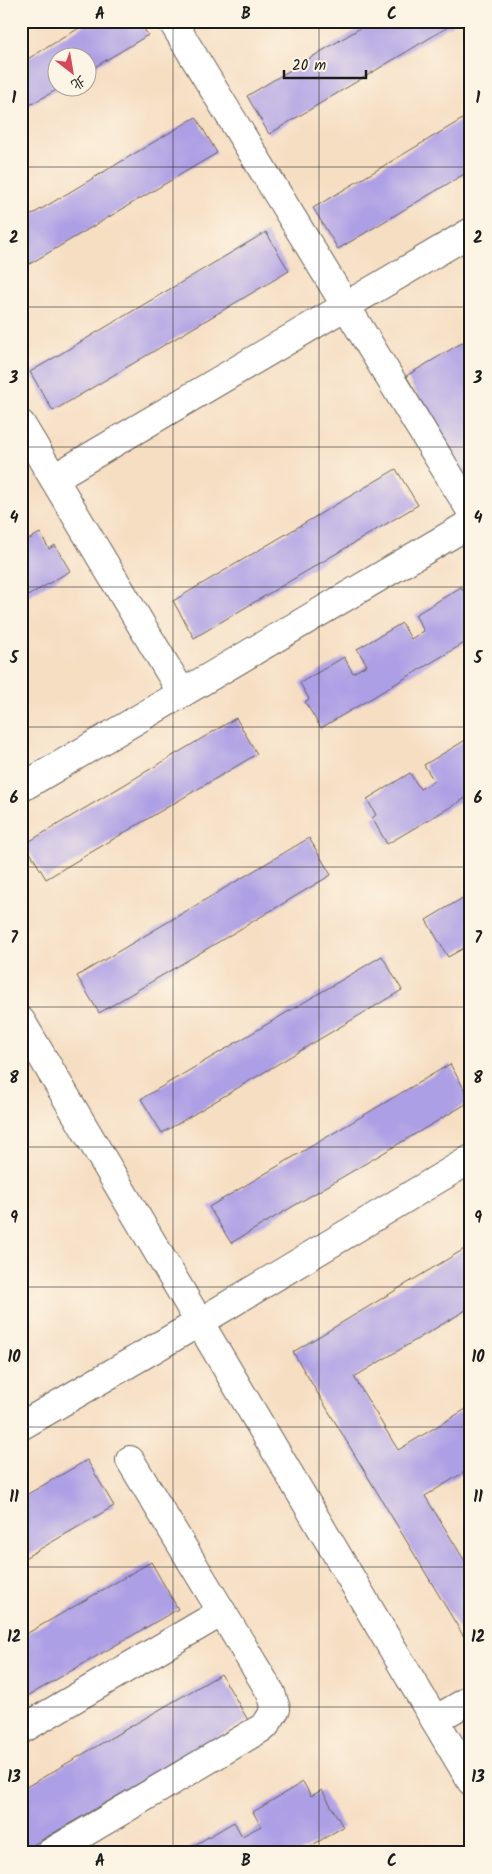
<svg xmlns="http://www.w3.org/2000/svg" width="492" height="1874" font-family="Kalam,'LXGW WenKai TC',sans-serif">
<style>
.building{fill:#ad9fe5}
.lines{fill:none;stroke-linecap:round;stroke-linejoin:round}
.minor-casing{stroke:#686056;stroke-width:30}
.minor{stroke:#fff;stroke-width:28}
.grid{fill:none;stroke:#1c1c1c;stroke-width:1;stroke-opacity:0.55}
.neatline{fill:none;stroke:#1c1c1c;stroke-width:2}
.grid-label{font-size:16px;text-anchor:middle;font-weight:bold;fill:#1c1c1c}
</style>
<rect width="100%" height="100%" fill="#fcf5e5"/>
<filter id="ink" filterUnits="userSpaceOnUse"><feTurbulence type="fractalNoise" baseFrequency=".02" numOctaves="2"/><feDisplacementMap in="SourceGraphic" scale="10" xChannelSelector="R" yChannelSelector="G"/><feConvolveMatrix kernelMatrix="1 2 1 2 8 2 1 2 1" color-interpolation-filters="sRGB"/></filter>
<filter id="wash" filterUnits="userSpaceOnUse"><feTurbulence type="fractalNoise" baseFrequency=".0096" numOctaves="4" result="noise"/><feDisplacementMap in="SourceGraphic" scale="20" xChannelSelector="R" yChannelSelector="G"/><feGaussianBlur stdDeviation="1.12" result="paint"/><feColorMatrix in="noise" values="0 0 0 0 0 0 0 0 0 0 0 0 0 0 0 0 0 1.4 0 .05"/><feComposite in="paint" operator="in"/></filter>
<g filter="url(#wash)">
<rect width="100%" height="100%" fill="#f6dec3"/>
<g id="blocks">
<!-- building -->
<g class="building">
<polygon points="91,21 139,21 148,35 88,71 88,58 58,58 58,89 21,110 21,63"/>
<polygon points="372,21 458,21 269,134 247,96"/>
<polygon points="471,114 471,170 338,249 313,208"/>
<polygon points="196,117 217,153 21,269 21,221"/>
<polygon points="266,232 289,271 53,411 30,372"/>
<polygon points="470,338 471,340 471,484 406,376"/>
<polygon points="396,469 418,505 194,638 173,601"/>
<polygon points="40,533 49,549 55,545 70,571 21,600 21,544"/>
<polygon points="461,587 471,603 471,639 321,728 305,702 309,699 300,683 344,657 353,673 367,665 357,649 402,623 411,639 424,631 415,615"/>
<polygon points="236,718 257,754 46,879 25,844"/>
<polygon points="469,738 471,742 471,795 387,844 372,818 376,815 367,799 410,773 420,789 434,781 424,765"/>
<polygon points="309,838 331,875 99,1013 77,976"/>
<polygon points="471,893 471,944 448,957 426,920"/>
<polygon points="382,956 402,990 162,1133 141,1099"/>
<polygon points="450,1064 471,1101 231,1243 209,1207"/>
<polygon points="471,1245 471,1307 354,1377 398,1450 471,1406 471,1468 425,1496 471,1571 471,1633 464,1637 293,1352"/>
<polygon points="87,1460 114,1506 21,1560 21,1498"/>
<polygon points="151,1562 178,1609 21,1700 21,1637"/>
<polygon points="221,1674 248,1720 21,1852 21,1790"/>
<polygon points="303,1782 311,1796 322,1790 343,1827 299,1853 181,1853 234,1822 242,1836 261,1826 253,1812"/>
</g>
</g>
</g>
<g filter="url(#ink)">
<use href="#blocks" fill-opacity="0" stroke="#686056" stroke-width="1"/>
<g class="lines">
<!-- minor casing -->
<g class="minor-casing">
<g id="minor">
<polyline points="172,21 471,511"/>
<polyline points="21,424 182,693"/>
<polyline points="54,478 471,232"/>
<polyline points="21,788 471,523"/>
<polyline points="21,1021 471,1781"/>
<polyline points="21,1426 200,1322 471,1159"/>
<polyline points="435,1720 471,1699"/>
<polyline points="21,1730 222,1612"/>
<polyline points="50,1853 265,1726 276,1709 271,1693 130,1460"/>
</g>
</g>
<!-- minor -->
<use href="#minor" class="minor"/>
</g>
</g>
<!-- grid -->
<path class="grid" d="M173,21V1853M319,21V1853M21,167H471M21,307H471M21,447H471M21,587H471M21,727H471M21,867H471M21,1007H471M21,1147H471M21,1287H471M21,1427H471M21,1567H471M21,1707H471"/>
<!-- margin -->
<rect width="492" height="1874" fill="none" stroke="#fcf5e5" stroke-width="55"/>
<!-- north arrow -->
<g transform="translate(72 72) rotate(149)"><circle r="24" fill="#fcf5e5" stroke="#a29e95"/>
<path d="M0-4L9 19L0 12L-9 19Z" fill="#d1495b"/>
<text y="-8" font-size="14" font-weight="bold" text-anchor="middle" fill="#1c1c1c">北</text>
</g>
<!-- scale -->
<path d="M284 70v8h82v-8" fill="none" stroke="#1c1c1c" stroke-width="2.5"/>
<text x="292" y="70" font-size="15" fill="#1c1c1c" stroke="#fcf5e5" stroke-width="4" paint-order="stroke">20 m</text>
<rect x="28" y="28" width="436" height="1818" class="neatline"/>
<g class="grid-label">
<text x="100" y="19">A</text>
<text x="246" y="19">B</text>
<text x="392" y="19">C</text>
<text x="14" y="103">1</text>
<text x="478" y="103">1</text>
<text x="14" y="243">2</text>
<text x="478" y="243">2</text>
<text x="14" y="383">3</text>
<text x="478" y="383">3</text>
<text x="14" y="523">4</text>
<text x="478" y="523">4</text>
<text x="14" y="663">5</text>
<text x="478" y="663">5</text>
<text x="14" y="803">6</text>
<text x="478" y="803">6</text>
<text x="14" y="943">7</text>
<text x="478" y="943">7</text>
<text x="14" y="1083">8</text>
<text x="478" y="1083">8</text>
<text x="14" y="1223">9</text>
<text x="478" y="1223">9</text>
<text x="14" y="1362">10</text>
<text x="478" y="1362">10</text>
<text x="14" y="1502">11</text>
<text x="478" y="1502">11</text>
<text x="14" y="1642">12</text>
<text x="478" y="1642">12</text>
<text x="14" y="1782">13</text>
<text x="478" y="1782">13</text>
<text x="100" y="1866">A</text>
<text x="246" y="1866">B</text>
<text x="392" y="1866">C</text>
</g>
</svg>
